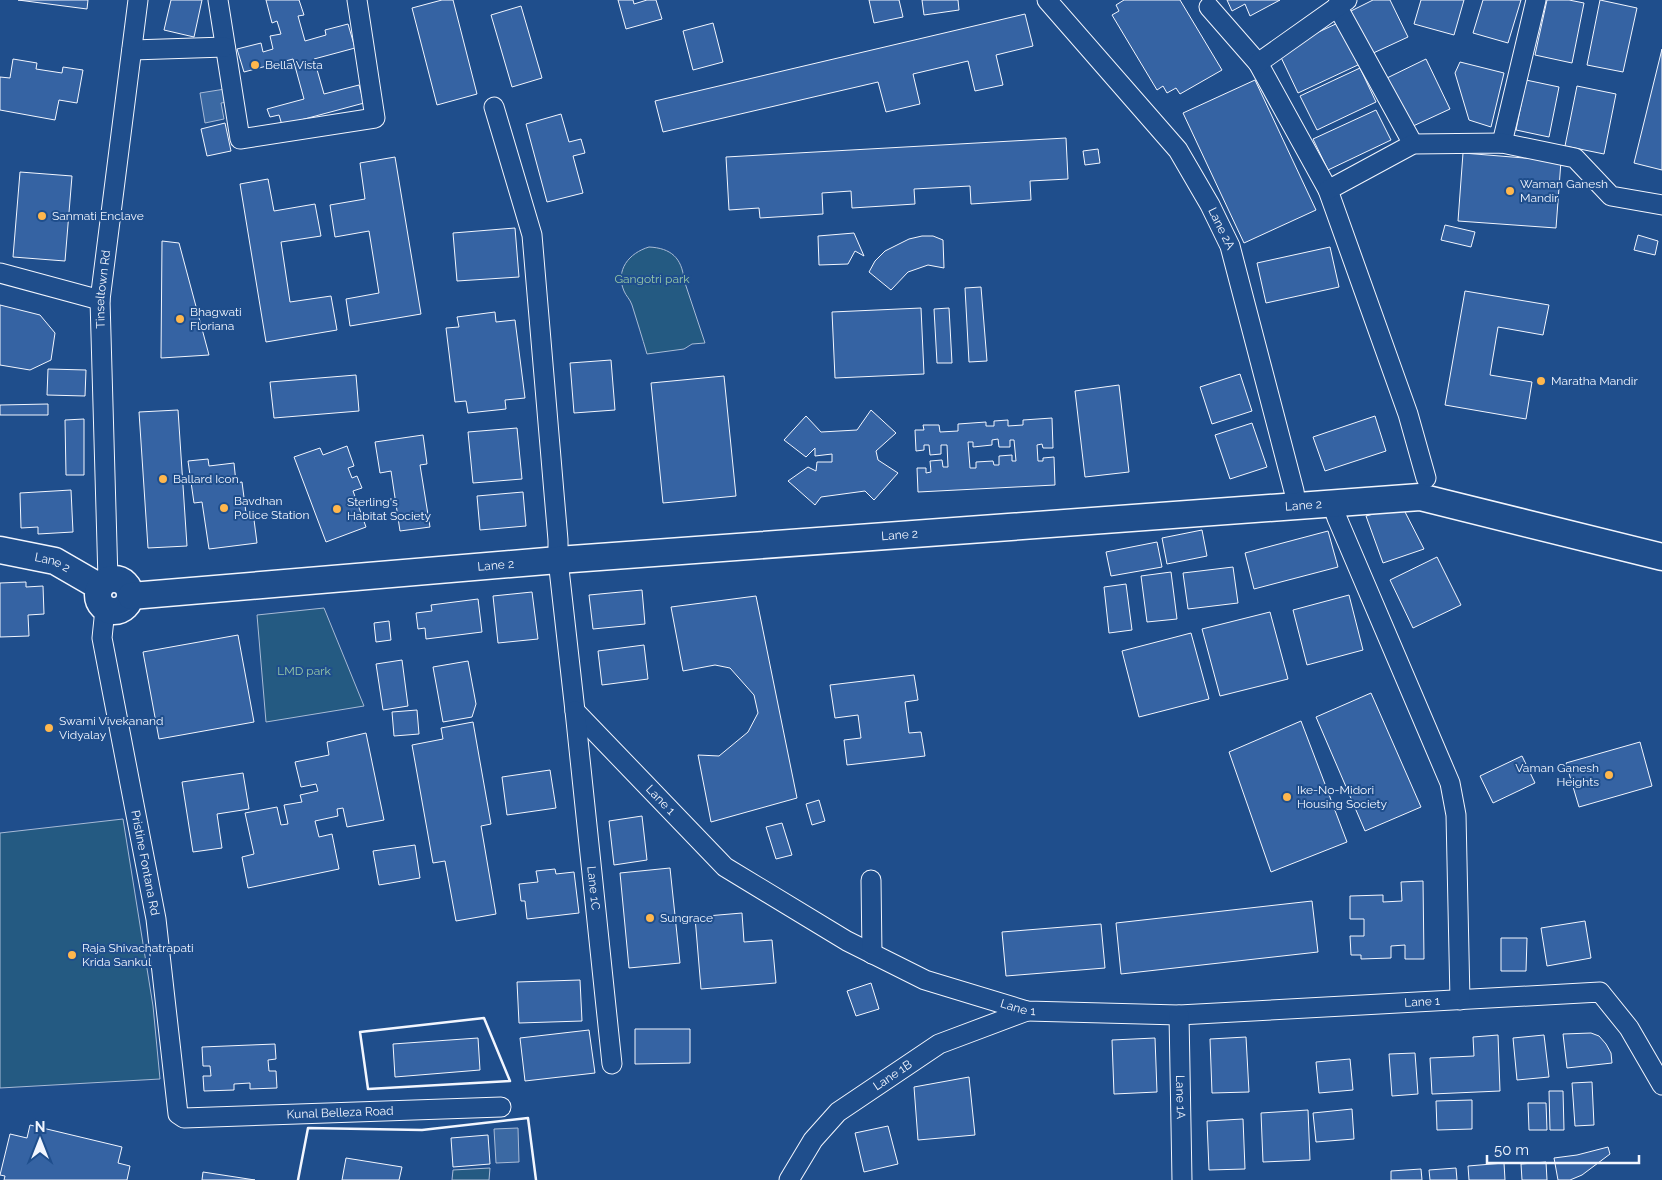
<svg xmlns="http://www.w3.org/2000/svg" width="1662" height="1180" font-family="Raleway,sans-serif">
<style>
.green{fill:#245a82;stroke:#a8bbd7}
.water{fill:#3b69a3;stroke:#a8bbd7}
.building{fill:#3563a3;stroke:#f2f6ff;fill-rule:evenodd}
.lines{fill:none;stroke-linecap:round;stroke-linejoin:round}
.street-casing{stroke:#f2f6ff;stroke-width:21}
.secondary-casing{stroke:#f2f6ff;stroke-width:29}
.street{stroke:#1f4e8c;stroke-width:19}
.secondary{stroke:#1f4e8c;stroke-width:26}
.wall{stroke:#f2f6ff;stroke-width:2.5}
.poi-dot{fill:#ffb74d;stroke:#1f4e8c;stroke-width:2}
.labels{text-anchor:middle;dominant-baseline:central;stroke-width:4;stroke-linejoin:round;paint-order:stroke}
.poi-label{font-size:12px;fill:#f2f6ff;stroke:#1f4e8c;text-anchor:start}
.street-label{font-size:12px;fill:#f2f6ff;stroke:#1f4e8c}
.park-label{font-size:12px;fill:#97c8a6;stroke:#1f4e8c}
</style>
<rect width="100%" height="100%" fill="#1f4e8c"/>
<!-- green -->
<g class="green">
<path d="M649,247C671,248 682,258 684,280L705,343L692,344L684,349L647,354C642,337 637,321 632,305C630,299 626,296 624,291C615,270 629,253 649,247Z"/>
<polygon points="324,608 364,706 266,722 257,615"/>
<polygon points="123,819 153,1006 160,1079 0,1088 0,833"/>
<polygon points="490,1168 489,1180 452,1180 453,1170"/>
</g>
<!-- water -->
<g class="water">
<polygon points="225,89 228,102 221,103 224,119 205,123 200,93"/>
<polygon points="518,1128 519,1162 496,1163 494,1129"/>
</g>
<!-- building -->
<g class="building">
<polygon points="18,0 88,0 87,9"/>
<polygon points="171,0 202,0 194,37 164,30"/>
<polygon points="266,0 299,0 304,15 298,16 305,41 326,35 325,30 348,24 355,48 314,59 324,94 359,85 364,103 282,125 279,115 270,117 267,109 304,99 293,59 244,72 237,49 261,43 263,52 273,49 270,36 281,34 277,21 272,23"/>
<polygon points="442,0 453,0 477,94 437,105 412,8"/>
<polygon points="618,0 633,0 634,4 647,0 656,0 662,19 626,29"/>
<polygon points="869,0 899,0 903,17 874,23"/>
<polygon points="922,0 958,0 959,10 924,15"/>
<polygon points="1124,0 1180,0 1222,70 1180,94 1176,88 1167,93 1163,86 1157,90 1112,15 1119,11 1116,5"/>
<polygon points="1227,0 1280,0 1250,16 1245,4 1232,11"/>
<polygon points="1373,0 1390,0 1408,37 1369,55 1349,12"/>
<polygon points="1421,0 1464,0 1454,35 1414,24"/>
<polygon points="1483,0 1521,0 1508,43 1473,33"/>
<polygon points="1547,0 1569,0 1584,3 1572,63 1535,55"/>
<polygon points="1600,0 1637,8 1623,72 1587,65"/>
<polygon points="521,6 542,78 512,87 491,15"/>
<polygon points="1025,14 1033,46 996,55 1003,85 975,91 968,61 913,74 920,104 886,112 878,82 663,132 655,101"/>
<polygon points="1340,22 1360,64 1298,93 1278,51"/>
<polygon points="713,23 723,62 693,70 683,31"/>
<polygon points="1662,49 1662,170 1634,163"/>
<polygon points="13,59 37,63 36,69 62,73 63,67 83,70 77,103 59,100 55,120 0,110 0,77 10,78"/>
<polygon points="1426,59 1450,109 1411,127 1387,78"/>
<polygon points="1460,62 1504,73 1491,127 1469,120 1455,73"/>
<polygon points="1360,68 1376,102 1317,130 1300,96"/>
<polygon points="1255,80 1316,210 1244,243 1183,113"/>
<polygon points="1526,80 1559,87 1549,137 1516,130"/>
<polygon points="1577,86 1616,94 1604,154 1565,146"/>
<polygon points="1376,110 1391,140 1328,170 1313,139"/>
<polygon points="561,114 569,142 581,139 585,153 573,156 583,193 547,202 526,124"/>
<polygon points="225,123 231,151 207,156 201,129"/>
<polygon points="1066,138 1068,179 1030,181 1031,200 971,204 970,186 914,189 915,204 852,208 851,191 822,193 823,214 760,218 759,208 729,210 726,157"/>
<polygon points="1098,149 1100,163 1085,165 1083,151"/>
<polygon points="1463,153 1561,161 1556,228 1458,221"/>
<polygon points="395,157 421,314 350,326 346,299 379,293 369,231 335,237 330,205 365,199 360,163"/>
<polygon points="20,172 72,176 65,261 13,257"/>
<polygon points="268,179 274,211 315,204 321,236 281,242 290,302 331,296 337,330 266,342 240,184"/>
<polygon points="1445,225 1475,232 1471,247 1441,240"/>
<polygon points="515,228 519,277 457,281 453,233"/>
<polygon points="854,233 864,256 855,251 848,264 819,265 818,236"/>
<polygon points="1638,235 1658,241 1655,255 1634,250"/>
<polygon points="922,236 933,236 943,240 944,268 928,265 908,272 891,290 869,272 875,261 885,251 909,239"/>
<polygon points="162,241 179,243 209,355 161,358"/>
<polygon points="1330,247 1339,287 1266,303 1257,263"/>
<polygon points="981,287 987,361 969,362 965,288"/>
<polygon points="1465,291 1549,305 1543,335 1498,327 1490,375 1532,382 1526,419 1445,405"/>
<polygon points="0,305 40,315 55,333 51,360 30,370 0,365"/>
<polygon points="921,308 924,374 835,378 832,312"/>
<polygon points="949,308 952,363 937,363 934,309"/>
<polygon points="495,312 496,322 515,320 525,398 505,400 506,409 468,413 466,401 455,402 446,328 459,327 457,317"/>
<polygon points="611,360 615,410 574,413 570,363"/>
<polygon points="48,369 86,370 85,396 47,395"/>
<polygon points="1240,374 1252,411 1212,424 1200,387"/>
<polygon points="356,375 359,411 274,418 270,382"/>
<polygon points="724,376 736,496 663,503 651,383"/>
<polygon points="1119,385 1129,472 1085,477 1075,391"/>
<polygon points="48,404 48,415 0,415 0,405"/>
<polygon points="178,410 187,546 148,548 139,412"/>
<polygon points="871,410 896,433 876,451 878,460 898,473 874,500 865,491 821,497 815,505 788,481 808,467 816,471 817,462 832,462 832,454 815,456 815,448 806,457 784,440 806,416 821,432 857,430"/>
<polygon points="1375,416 1386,451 1325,471 1313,437"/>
<path d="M1052,418L1053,448H1043L1042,444L1037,445L1038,461H1043V458L1054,457L1055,485L918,492L917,468H926V473L931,472L930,461L942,460L943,467H948L947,445H941V454L930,455L929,445H924V450L916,451L915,430H924L923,425H939L940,432L958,431V424L986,422V426H994V421L1008,420V426L1023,425V420ZM998,439L999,447H1010V440H1014L1016,461H1012V455L999,456V465H994L993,461L976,462V468H970L968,442H973V447L992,445V440Z"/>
<polygon points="84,419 84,475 66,475 65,420"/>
<polygon points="1252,423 1267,467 1230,479 1215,435"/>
<polygon points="517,428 522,479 473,483 468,432"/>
<polygon points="423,435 427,464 420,465 430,527 400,531 391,471 380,473 375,442"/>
<polygon points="347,446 354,466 348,468 352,478 357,476 362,488 353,491 366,527 326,542 294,457 320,448 323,455"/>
<polygon points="208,459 209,466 234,463 236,483 242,482 246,513 253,512 257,543 209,549 202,502 194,503 188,461"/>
<polygon points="71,490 73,532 38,534 38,527 21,528 20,493"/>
<polygon points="523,492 526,526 480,530 477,496"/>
<polygon points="1402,506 1424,549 1383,563 1366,516"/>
<polygon points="1202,530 1207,556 1167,564 1162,538"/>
<polygon points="1328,531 1338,567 1254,589 1245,553"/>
<polygon points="1157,542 1162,567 1111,576 1106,552"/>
<polygon points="1437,557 1461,605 1413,628 1390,580"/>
<polygon points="1233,567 1238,603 1188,609 1183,573"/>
<polygon points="1171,572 1177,619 1147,622 1141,576"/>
<polygon points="26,582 26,587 43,586 44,614 28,615 29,636 0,637 0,583"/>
<polygon points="1126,584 1132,630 1109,633 1104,587"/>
<polygon points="642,590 645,624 593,629 589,595"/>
<polygon points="532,592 538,639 498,643 493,596"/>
<polygon points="1349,595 1363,650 1307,665 1293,610"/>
<polygon points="756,596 797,798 711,822 698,755 719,756 748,732 758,713 754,695 730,668 715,665 683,671 671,607"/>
<polygon points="478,599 482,632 426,639 425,628 418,629 416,613 432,611 431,605"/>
<polygon points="1270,612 1288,679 1220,696 1202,629"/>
<polygon points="389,621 391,640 376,642 374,623"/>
<polygon points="1191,633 1209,699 1139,717 1122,651"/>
<polygon points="238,635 254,722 159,739 143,652"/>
<polygon points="644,645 648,679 602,685 598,651"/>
<polygon points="402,660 408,706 383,710 376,664"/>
<polygon points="468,661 476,704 472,717 443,722 433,667"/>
<polygon points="914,675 918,700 905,702 909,733 921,732 925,756 847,765 844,740 861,738 858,715 835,718 830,685"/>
<polygon points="1371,693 1421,807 1365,831 1316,717"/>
<polygon points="417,710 419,734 394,736 392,712"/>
<polygon points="1301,721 1347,842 1271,872 1229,752"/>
<polygon points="473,722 491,824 481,826 496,914 456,921 445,861 433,863 412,745 443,739 441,728"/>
<polygon points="366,733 384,820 347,827 343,808 337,809 338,816 315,821 319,837 332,834 339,869 248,888 242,857 254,854 245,813 277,807 281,825 288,824 284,805 302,802 300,795 318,791 316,784 301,787 295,762 329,755 327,742"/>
<polygon points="1640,742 1652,786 1579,807 1566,763"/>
<polygon points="1522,756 1535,783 1493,803 1480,776"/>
<polygon points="550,770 556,808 507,815 502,777"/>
<polygon points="243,773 249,809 217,814 222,848 193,852 182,782"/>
<polygon points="819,800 825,821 812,825 806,804"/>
<polygon points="642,816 647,860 614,865 609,821"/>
<polygon points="782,823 792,855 776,859 766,827"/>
<polygon points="415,845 420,878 379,885 373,851"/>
<polygon points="670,868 680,963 629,968 620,873"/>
<polygon points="555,869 556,874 574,872 579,913 527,919 525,901 521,901 519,884 538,882 536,871"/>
<polygon points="1423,881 1424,959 1405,959 1405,945 1391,946 1391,958 1361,959 1361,955 1351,955 1350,936 1364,936 1364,919 1350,919 1350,896 1383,895 1383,902 1402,901 1401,882"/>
<polygon points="1312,901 1318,952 1121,974 1116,923"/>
<polygon points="742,913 744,942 772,940 776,983 701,989 695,917"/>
<polygon points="1585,921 1591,958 1547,966 1541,928"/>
<polygon points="1101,924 1105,968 1006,976 1002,932"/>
<polygon points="1501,938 1527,938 1526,971 1501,971"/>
<polygon points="580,980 582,1021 519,1023 517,982"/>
<polygon points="871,983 879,1009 856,1016 847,991"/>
<polygon points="635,1029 690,1029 690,1063 635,1064"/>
<polygon points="589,1030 595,1073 525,1081 520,1038"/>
<polygon points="1591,1033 1599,1036 1606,1044 1611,1053 1612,1063 1567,1068 1563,1034"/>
<polygon points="1498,1035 1500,1091 1432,1094 1430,1058 1474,1056 1473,1037"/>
<polygon points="1544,1035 1549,1077 1517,1080 1513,1038"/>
<polygon points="1246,1037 1249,1092 1212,1093 1210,1039"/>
<polygon points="478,1038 480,1070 395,1077 393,1044"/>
<polygon points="1155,1038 1157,1092 1114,1094 1112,1040"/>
<polygon points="275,1044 276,1059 268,1060 269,1071 276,1071 277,1088 250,1089 250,1083 234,1084 234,1090 204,1091 203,1076 211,1076 210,1066 203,1066 202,1047"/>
<polygon points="1415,1053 1418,1094 1392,1096 1389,1054"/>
<polygon points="1350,1059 1353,1090 1319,1093 1316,1062"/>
<polygon points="969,1077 975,1135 918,1140 914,1087"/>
<polygon points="1592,1082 1594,1125 1575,1126 1572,1083"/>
<polygon points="1549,1091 1563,1091 1564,1130 1550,1130"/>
<polygon points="1472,1100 1472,1129 1437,1130 1436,1101"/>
<polygon points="1528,1103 1546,1103 1547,1130 1529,1130"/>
<polygon points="1352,1109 1354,1139 1316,1142 1313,1113"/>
<polygon points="1308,1110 1310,1160 1263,1162 1261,1113"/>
<polygon points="1243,1119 1245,1169 1209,1170 1207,1121"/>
<polygon points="30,1125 122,1147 118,1163 130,1166 127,1180 4,1180 5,1176 0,1175 10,1134 27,1138"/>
<polygon points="888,1126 898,1164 864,1172 855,1133"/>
<polygon points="488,1135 490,1164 453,1167 451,1138"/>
<polygon points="1608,1147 1610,1154 1582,1175 1570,1180 1558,1180 1554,1158 1577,1155"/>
<polygon points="346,1158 402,1167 399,1180 342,1180"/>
<polygon points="1546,1162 1547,1180 1522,1180 1521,1164"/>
<polygon points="1504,1163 1505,1180 1469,1180 1468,1166"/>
<polygon points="1456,1168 1457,1180 1430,1180 1429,1170"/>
<polygon points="1421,1169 1422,1180 1391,1180 1391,1171"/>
<polygon points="203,1172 255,1180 202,1180"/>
</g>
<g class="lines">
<!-- street casing -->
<g class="street-casing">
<g id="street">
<polyline points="218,0 240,139 375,118 357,0"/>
<path id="s1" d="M1047,0L1178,150L1210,205L1230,246L1294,491L1296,505"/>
<polyline points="1337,6 1413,144"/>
<polyline points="1209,7 1258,63 1328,190 1408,414 1426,478"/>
<polyline points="132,50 225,47"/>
<polyline points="1258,63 1347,0"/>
<path id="s2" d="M494,107L532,235L558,540V560L575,711L725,867L847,941L925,980L1027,1011L1179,1015L1600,992L1629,1028L1662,1085"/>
<polyline points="1502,143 1536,0"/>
<polyline points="1328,190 1413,144 1502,143 1575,158 1611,196 1662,205"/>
<polyline points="0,273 100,300"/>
<polyline points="1332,503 1337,518 1450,783 1456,815 1460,1000"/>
<path id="s3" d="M108,580L100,300L138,0"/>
<path id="s4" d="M105,609L102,638L156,919L178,1114L184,1118L501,1107"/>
<path id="s5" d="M575,711L612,1064"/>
<polyline points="871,880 872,954"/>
<path id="s6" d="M1179,1015L1182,1180"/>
<path id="s7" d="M789,1180L813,1140L838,1112L939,1044L1027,1011"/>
</g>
</g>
<!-- secondary casing -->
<g class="secondary-casing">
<g id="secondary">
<path id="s8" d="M0,550L55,561L100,587"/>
<circle cx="114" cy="595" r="16"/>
<path id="s9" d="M131,596L558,560L1420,497L1662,557"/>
</g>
</g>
<!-- street -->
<use href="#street" class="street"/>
<!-- secondary -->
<use href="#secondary" class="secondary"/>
<!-- wall -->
<g class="wall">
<polygon points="484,1018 510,1081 368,1089 360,1032"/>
<polyline points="298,1180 308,1128 422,1130 528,1118 536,1180"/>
</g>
</g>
<!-- markers -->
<g class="poi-dot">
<circle cx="255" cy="65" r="5"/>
<circle cx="1510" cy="191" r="5"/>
<circle cx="42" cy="216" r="5"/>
<circle cx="180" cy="319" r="5"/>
<circle cx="1541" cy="381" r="5"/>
<circle cx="163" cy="479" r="5"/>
<circle cx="224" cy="508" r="5"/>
<circle cx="337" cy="509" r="5"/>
<circle cx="49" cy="728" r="5"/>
<circle cx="1609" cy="775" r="5"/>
<circle cx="1287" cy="797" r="5"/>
<circle cx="650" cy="918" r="5"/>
<circle cx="72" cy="955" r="5"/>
</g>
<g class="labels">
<!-- poi labels -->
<g class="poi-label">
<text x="265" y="65">Bella Vista</text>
<text x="1520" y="184">Waman Ganesh<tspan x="1520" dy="14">Mandir</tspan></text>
<text x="52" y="216">Sanmati Enclave</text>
<text x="190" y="312">Bhagwati<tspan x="190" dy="14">Floriana</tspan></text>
<text x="1551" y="381">Maratha Mandir</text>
<text x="173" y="479">Ballard Icon</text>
<text x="234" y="501">Bavdhan<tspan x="234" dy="14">Police Station</tspan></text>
<text x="347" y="502">Sterling's<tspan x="347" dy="14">Habitat Society</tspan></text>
<text x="59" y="721">Swami Vivekanand<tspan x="59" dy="14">Vidyalay</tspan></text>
<text x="1599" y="768" text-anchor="end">Vaman Ganesh<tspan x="1599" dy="14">Heights</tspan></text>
<text x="1297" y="790">Ike-No-Midori<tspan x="1297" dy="14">Housing Society</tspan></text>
<text x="660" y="918">Sungrace</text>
<text x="82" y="948">Raja Shivachatrapati<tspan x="82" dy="14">Krida Sankul</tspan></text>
</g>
<!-- street labels -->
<g class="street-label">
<text stroke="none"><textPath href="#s1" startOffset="289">Lane 2A</textPath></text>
<text stroke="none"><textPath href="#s3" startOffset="291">Tinseltown Rd</textPath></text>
<text stroke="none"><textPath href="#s9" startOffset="1176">Lane 2</textPath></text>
<text stroke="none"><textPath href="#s9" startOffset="771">Lane 2</textPath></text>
<text stroke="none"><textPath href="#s8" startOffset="54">Lane 2</textPath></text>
<text stroke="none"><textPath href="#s9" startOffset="366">Lane 2</textPath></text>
<text stroke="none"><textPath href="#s2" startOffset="735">Lane 1</textPath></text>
<text stroke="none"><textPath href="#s4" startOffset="258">Pristine Fontana Rd</textPath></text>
<text stroke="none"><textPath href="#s5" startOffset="178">Lane 1C</textPath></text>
<text stroke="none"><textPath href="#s2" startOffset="1560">Lane 1</textPath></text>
<text stroke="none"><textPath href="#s2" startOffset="1155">Lane 1</textPath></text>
<text stroke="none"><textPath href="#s7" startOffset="150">Lane 1B</textPath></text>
<text stroke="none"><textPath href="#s6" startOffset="82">Lane 1A</textPath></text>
<text stroke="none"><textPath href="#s4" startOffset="675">Kunal Belleza Road</textPath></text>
</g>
<!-- park labels -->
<g class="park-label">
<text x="652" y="279">Gangotri park</text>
<text x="304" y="671">LMD park</text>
</g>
</g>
<!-- north arrow -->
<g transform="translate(40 1140)" stroke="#1f4e8c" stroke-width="4" paint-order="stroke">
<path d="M0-4L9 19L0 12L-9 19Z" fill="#f2f6ff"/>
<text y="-8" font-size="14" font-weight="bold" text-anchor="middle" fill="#f2f6ff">N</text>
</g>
<!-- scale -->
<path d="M1487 1155v8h152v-8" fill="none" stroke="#f2f6ff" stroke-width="2.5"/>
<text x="1494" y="1155" font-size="15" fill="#f2f6ff" stroke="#1f4e8c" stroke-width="4" paint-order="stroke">50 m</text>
</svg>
